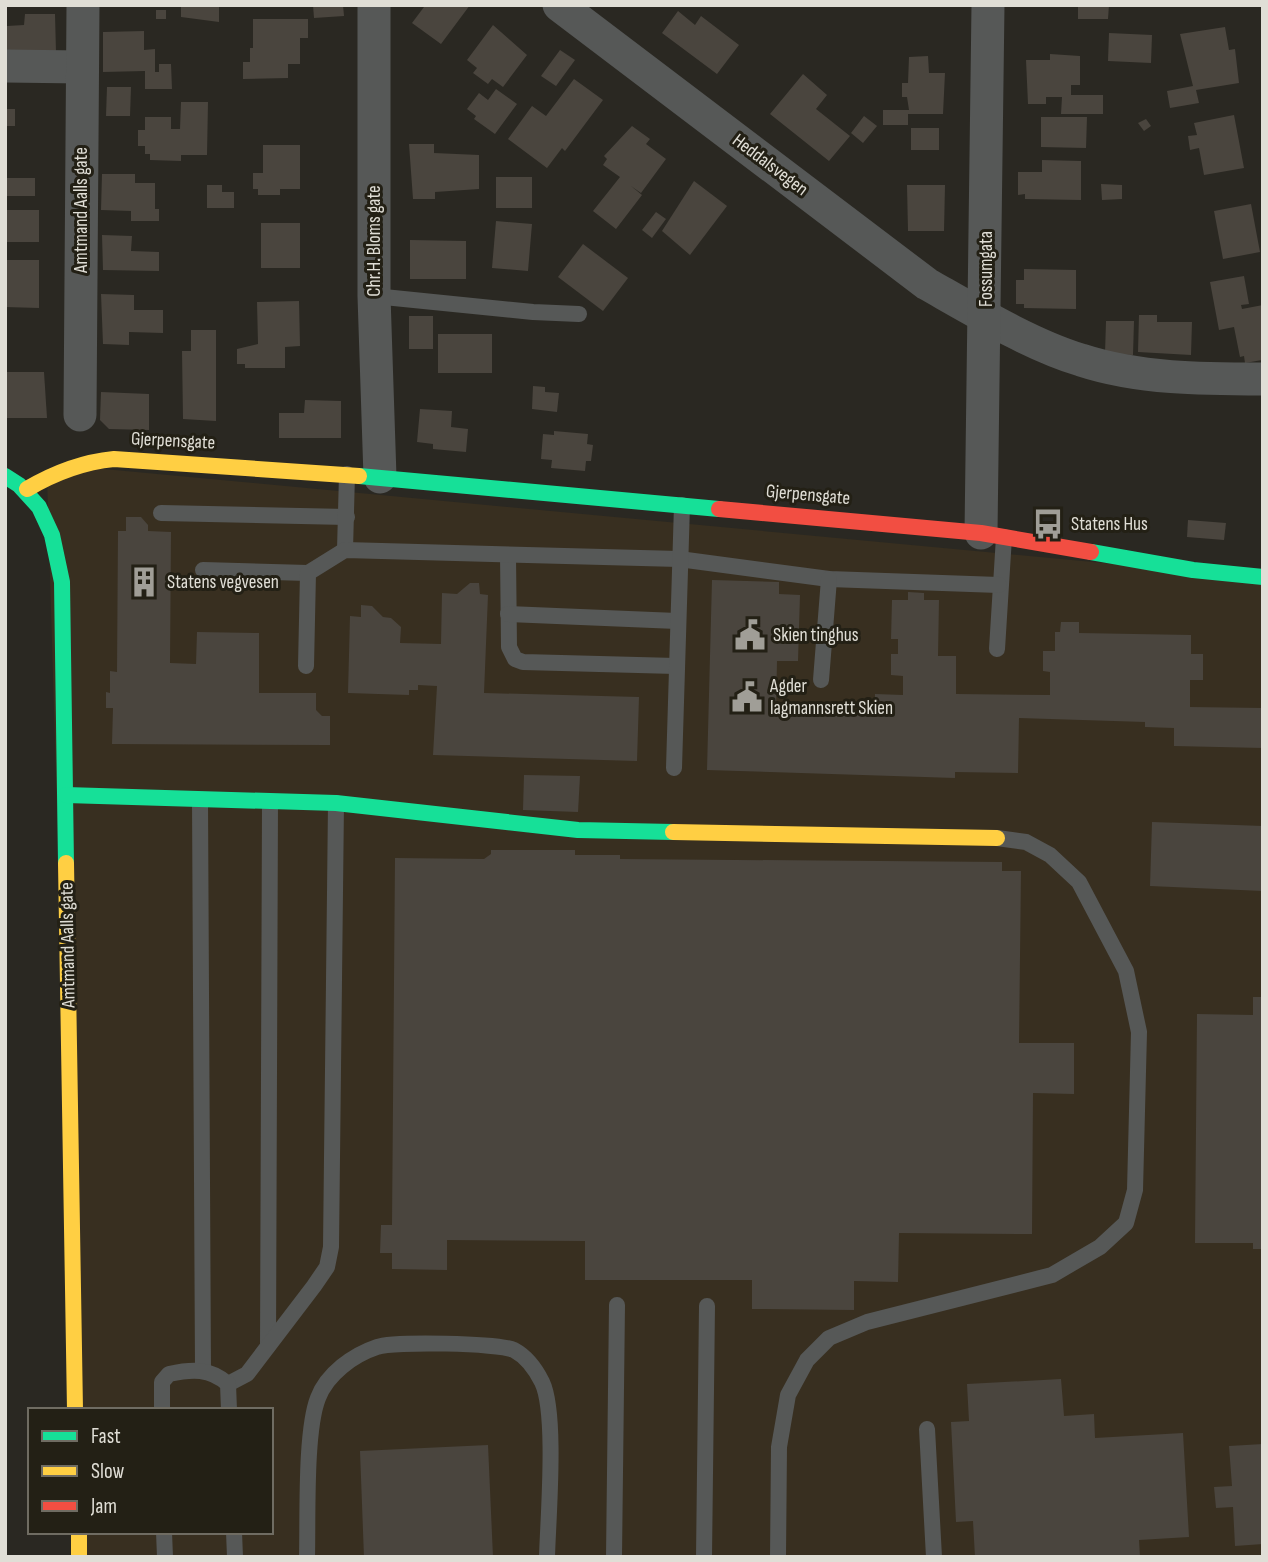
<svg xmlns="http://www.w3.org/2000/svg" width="1268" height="1562" font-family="'Sofia Sans Condensed',sans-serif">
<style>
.industrial{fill:#382f20}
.building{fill:#4a453e}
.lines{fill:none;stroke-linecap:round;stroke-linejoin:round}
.lane{stroke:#565857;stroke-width:16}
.street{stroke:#565857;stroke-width:33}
.fast{stroke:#16e098;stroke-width:16}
.slow{stroke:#ffcf43;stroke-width:16}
.jam{stroke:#f24e42;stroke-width:16}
.labels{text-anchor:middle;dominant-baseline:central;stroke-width:6;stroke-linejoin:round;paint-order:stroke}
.street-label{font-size:19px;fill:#e0ded6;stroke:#232015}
.poi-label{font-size:19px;fill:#e0ded6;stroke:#232015;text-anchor:start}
</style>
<rect width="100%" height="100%" fill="#2a2822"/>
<!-- industrial -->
<polygon class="industrial" points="72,466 1263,578 1263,1557 79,1557 79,1532 271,1532 271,1410 75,1410 47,477"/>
<!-- building -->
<g class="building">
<polygon points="181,5 219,5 219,22 181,17"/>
<polygon points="313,5 343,5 344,16 314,18"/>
<polygon points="421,5 470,5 441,44 412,23 424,7"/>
<polygon points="1078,5 1109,5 1108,19 1078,19"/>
<rect x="156" y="10" width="10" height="9"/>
<polygon points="678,11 695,25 701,16 739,45 717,74 662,33"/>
<polygon points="25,14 55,14 56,52 7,53 7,26 24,25"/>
<polygon points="253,19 308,19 308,38 300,38 300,64 288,64 288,78 243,79 243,62 250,62 250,48 253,48"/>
<polygon points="493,25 527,55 503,87 492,79 488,84 473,73 477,68 467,60"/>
<polygon points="1225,27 1229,50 1235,49 1239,83 1196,90 1199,103 1170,108 1167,91 1193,86 1180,34"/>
<polygon points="144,31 144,50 155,49 155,72 159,72 159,64 171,64 172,89 145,89 145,71 103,72 103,32"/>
<polygon points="1109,33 1152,35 1151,63 1108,61"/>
<polygon points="560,50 575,60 556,86 541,76"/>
<polygon points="1050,54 1080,56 1080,85 1071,85 1071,95 1103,95 1103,114 1061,114 1062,97 1046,97 1046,104 1028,104 1026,60 1050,60"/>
<polygon points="928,56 929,73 945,73 943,114 908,114 908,125 883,125 883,110 909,110 907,97 902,97 902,83 908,83 909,57"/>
<polygon points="803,74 827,95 816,109 850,136 829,161 770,114"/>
<polygon points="574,79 603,100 565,151 562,148 547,168 508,139 532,106 546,116"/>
<polygon points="107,87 131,87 130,116 106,116"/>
<polygon points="496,89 517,104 495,134 474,119 476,116 467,109 479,93 488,100"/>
<polygon points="181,102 208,102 207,155 181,155 181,161 150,160 150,154 145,154 145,146 138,146 138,130 145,130 145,117 171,117 171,129 180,129"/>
<rect x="5" y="109" width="10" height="17"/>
<polygon points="1234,115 1244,168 1204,175 1199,148 1190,150 1188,136 1197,135 1194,123"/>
<polygon points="864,116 877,126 863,143 851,133"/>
<polygon points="1041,117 1087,117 1086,148 1041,147"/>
<polygon points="1146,119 1151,126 1144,131 1138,123"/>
<polygon points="632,126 650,139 646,144 666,159 641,193 631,186 642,195 616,229 593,211 620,177 603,165 607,159 604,156"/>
<rect x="911" y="128" width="28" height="22"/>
<polygon points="409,144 434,144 434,153 479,155 479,189 435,192 435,199 413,199"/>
<polygon points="263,145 300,145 300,189 280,189 280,195 258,195 258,189 253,189 253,173 263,173"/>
<polygon points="1042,160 1081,161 1081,200 1025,199 1025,194 1018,195 1018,172 1042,172"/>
<polygon points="102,174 135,174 135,183 155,183 155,209 159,209 159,221 131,221 131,211 101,210"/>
<rect x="496" y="177" width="36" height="31"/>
<rect x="5" y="178" width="30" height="18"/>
<polygon points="694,181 727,206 690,255 662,231"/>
<polygon points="1101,184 1122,185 1122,199 1102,200"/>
<polygon points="207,185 222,185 222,192 234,192 234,208 207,208"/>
<polygon points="907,185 945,185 944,231 908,231"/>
<polygon points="1251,204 1260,252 1223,259 1214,211"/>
<polygon points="6,210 39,210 39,242 5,242"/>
<polygon points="656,212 666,219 652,238 642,230"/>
<polygon points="496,221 532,224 528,271 492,268"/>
<rect x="261" y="223" width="39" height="45"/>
<polygon points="102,235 132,236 131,251 159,252 159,271 103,270"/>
<polygon points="410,240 466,241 466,279 410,279"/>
<polygon points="583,244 628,278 603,311 558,277"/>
<polygon points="5,260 39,260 39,308 5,307"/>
<polygon points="1024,269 1076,270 1076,309 1024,308 1024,304 1016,304 1016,280 1024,280"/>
<polygon points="1244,276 1249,304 1241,305 1242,309 1263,305 1262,360 1245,363 1244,356 1240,357 1234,327 1219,330 1210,282"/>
<polygon points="101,294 134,295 134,310 163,310 163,333 129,332 129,345 103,344"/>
<polygon points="299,301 300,346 285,347 285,368 245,368 245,364 237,364 237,349 258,344 257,302"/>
<polygon points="1139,315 1157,315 1157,322 1192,322 1191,355 1138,352"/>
<rect x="409" y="316" width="24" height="33"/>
<polygon points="1106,321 1134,321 1133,355 1105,354"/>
<polygon points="191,330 216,330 216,421 183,419 182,351 191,351"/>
<rect x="438" y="334" width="54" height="39"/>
<polygon points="5,372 44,372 47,418 5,418"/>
<polygon points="533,386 545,387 545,392 559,393 557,412 532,409"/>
<polygon points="101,392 149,394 149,430 109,429 100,420"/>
<polygon points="305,400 341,401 341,438 279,438 279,413 304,413"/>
<polygon points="420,409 452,411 451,427 468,429 466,452 433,449 433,444 417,442"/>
<polygon points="554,431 588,434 587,444 593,445 591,461 586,461 585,471 551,468 552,460 541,459 543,434 554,435"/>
<polygon points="126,517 141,517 148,525 148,531 171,532 170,663 196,664 197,632 259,633 259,693 316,693 316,710 322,716 330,716 330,745 112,744 113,708 106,708 106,692 110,693 110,671 117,672 118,531 126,531"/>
<polygon points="1188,520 1226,523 1224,540 1187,537"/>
<polygon points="712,580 779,582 779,594 800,595 798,661 777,661 776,711 875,713 875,694 903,695 903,676 891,675 891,654 898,654 898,639 891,639 892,600 908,600 908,592 924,593 924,600 939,600 938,656 956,656 956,694 1050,695 1050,672 1043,671 1043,651 1055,651 1055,632 1060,632 1061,622 1079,622 1079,633 1191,635 1191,654 1203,654 1203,680 1190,680 1190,707 1263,708 1263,748 1174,746 1174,728 1145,727 1145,722 1019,718 1018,773 955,772 955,778 707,770"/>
<polygon points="470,583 479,583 480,594 488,595 484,693 639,697 637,761 433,755 437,686 418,685 418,690 409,690 409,695 348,693 350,616 361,617 361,605 372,606 383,617 391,618 401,627 400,643 441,644 442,593 457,594"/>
<polygon points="524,775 580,776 578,812 523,810"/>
<polygon points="1152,822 1263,826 1263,891 1150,886"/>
<polygon points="491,850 575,850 575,855 620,855 620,859 1002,862 1002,871 1021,871 1019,1043 1074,1043 1074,1094 1033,1093 1032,1234 899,1233 898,1282 854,1281 854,1310 752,1309 752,1280 585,1280 585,1241 447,1240 447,1270 392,1269 392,1253 380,1253 381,1225 392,1225 395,858 484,859 491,854"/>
<polygon points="1253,997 1263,997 1263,1249 1253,1249 1253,1243 1195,1243 1197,1014 1253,1015"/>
<polygon points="1061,1379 1064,1416 1094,1414 1095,1438 1183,1433 1189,1537 1139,1540 1140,1557 975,1557 973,1521 956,1522 951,1422 969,1421 967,1384"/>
<polygon points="1263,1444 1263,1544 1235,1546 1233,1507 1216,1508 1214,1487 1232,1486 1229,1446"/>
<polygon points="488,1445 493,1557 364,1557 360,1451"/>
</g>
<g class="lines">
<!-- lane -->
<g class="lane">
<polyline points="374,296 533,312 579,314"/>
<polyline points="161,513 347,517"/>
<polyline points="345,550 347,474"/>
<polyline points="508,555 509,647 515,659 523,662 676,666"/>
<polyline points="203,570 308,573"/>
<polyline points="508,614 677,621"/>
<polyline points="997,649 1004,537"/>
<polyline points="306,666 308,573 345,550 679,559 829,579 999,585"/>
<polyline points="821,680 829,579"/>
<polyline points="674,768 682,505"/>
<polyline points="200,800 203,1371"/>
<polyline points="268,1346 270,802"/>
<polyline points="228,1384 247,1374 314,1286 327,1267 331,1247 336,803"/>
<path d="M162,1410V1382L169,1374C192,1369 210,1368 228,1384L229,1410"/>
<polyline points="927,1429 934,1557"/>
<polyline points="164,1532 165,1557"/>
<polyline points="234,1532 235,1557"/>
<path d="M307,1557C308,1518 305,1431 318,1398C327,1374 353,1355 377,1347C393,1341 499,1343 514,1350C527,1357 536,1370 542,1382C557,1413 548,1518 547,1557"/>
<polyline points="614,1557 617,1305"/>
<polyline points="704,1557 707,1306"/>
<polyline points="778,1557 779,1447 788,1395 807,1360 829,1338 867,1322 1052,1275 1100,1247 1126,1223 1135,1190 1139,1032 1126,971 1079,882 1050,855 1026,842 997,838"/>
</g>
<!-- street -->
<g class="street">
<polyline points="374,5 374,296 380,477"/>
<path d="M559,5L927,284C973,310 1031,345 1081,360C1139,379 1203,379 1263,379"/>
<polyline points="5,66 82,67"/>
<polyline points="80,415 83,5"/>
<polyline points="981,533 988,5"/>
</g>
<!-- fast -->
<g class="fast">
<polyline points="5,476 19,485 39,507 52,535 62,582 66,863"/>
<polyline points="359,476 719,509"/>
<polyline points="1091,552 1193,570 1263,577"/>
<polyline points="66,795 336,803 578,830 673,832"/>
</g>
<!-- slow -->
<g class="slow">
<path d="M27,489C54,473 83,462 114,459L359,476"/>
<polyline points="673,832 997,838"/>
<polyline points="66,863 75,1410"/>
<polyline points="79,1532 79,1557"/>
</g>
<!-- jam -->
<polyline class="jam" points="719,509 981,533 1091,552"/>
</g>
<!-- icons -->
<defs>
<g id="bus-bare" transform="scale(2.415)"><path d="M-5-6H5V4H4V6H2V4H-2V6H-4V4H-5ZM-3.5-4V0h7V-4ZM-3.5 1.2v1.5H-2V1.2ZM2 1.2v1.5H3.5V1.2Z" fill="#a09e97" stroke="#232015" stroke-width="2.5" paint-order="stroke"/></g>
<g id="building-bare" transform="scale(2.415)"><path d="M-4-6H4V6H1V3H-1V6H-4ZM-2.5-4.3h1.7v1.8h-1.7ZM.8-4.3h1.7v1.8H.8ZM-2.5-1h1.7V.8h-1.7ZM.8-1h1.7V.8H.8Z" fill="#a09e97" stroke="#232015" stroke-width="2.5" paint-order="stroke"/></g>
<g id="civic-bare" transform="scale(2.415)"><path d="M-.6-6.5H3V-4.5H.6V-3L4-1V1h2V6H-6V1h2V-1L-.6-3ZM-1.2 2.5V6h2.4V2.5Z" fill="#a09e97" stroke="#232015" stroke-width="2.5" paint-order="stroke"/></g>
</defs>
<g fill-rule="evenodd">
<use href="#bus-bare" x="1048" y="524"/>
<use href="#building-bare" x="144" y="582"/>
<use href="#civic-bare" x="750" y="635"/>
<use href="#civic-bare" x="747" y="697"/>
</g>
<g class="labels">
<!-- street labels -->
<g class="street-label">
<text transform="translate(770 165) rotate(37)">Heddalsvegen</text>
<text transform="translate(81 210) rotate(-90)">Amtmand Aalls gate</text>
<text transform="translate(374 241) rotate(-90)">Chr.H. Bloms gate</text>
<text transform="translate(986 269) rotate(-90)">Fossumgata</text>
<text transform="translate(173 441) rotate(3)">Gjerpensgate</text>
<text transform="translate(808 495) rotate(5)">Gjerpensgate</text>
<text transform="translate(68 945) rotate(-91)">Amtmand Aalls gate</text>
</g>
<!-- poi labels -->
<g class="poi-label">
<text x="1071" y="524">Statens Hus</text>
<text x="167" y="582">Statens vegvesen</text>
<text x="773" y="635">Skien tinghus</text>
<text x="770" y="686">Agder<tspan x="770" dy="22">lagmannsrett Skien</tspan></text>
</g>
</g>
<!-- border -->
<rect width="1268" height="1562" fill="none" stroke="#e0ded6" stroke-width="14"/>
<!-- legend -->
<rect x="28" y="1408" width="245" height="126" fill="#232015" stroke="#6f6c62" stroke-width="2"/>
<rect x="42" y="1431" width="35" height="10" fill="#16e098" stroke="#6f6c62" stroke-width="2"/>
<text x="91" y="1443" font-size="21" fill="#e0ded6">Fast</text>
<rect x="42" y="1466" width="35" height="10" fill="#ffcf43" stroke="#6f6c62" stroke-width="2"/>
<text x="91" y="1478" font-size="21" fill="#e0ded6">Slow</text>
<rect x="42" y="1501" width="35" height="10" fill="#f24e42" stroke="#6f6c62" stroke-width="2"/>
<text x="91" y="1513" font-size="21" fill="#e0ded6">Jam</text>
</svg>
